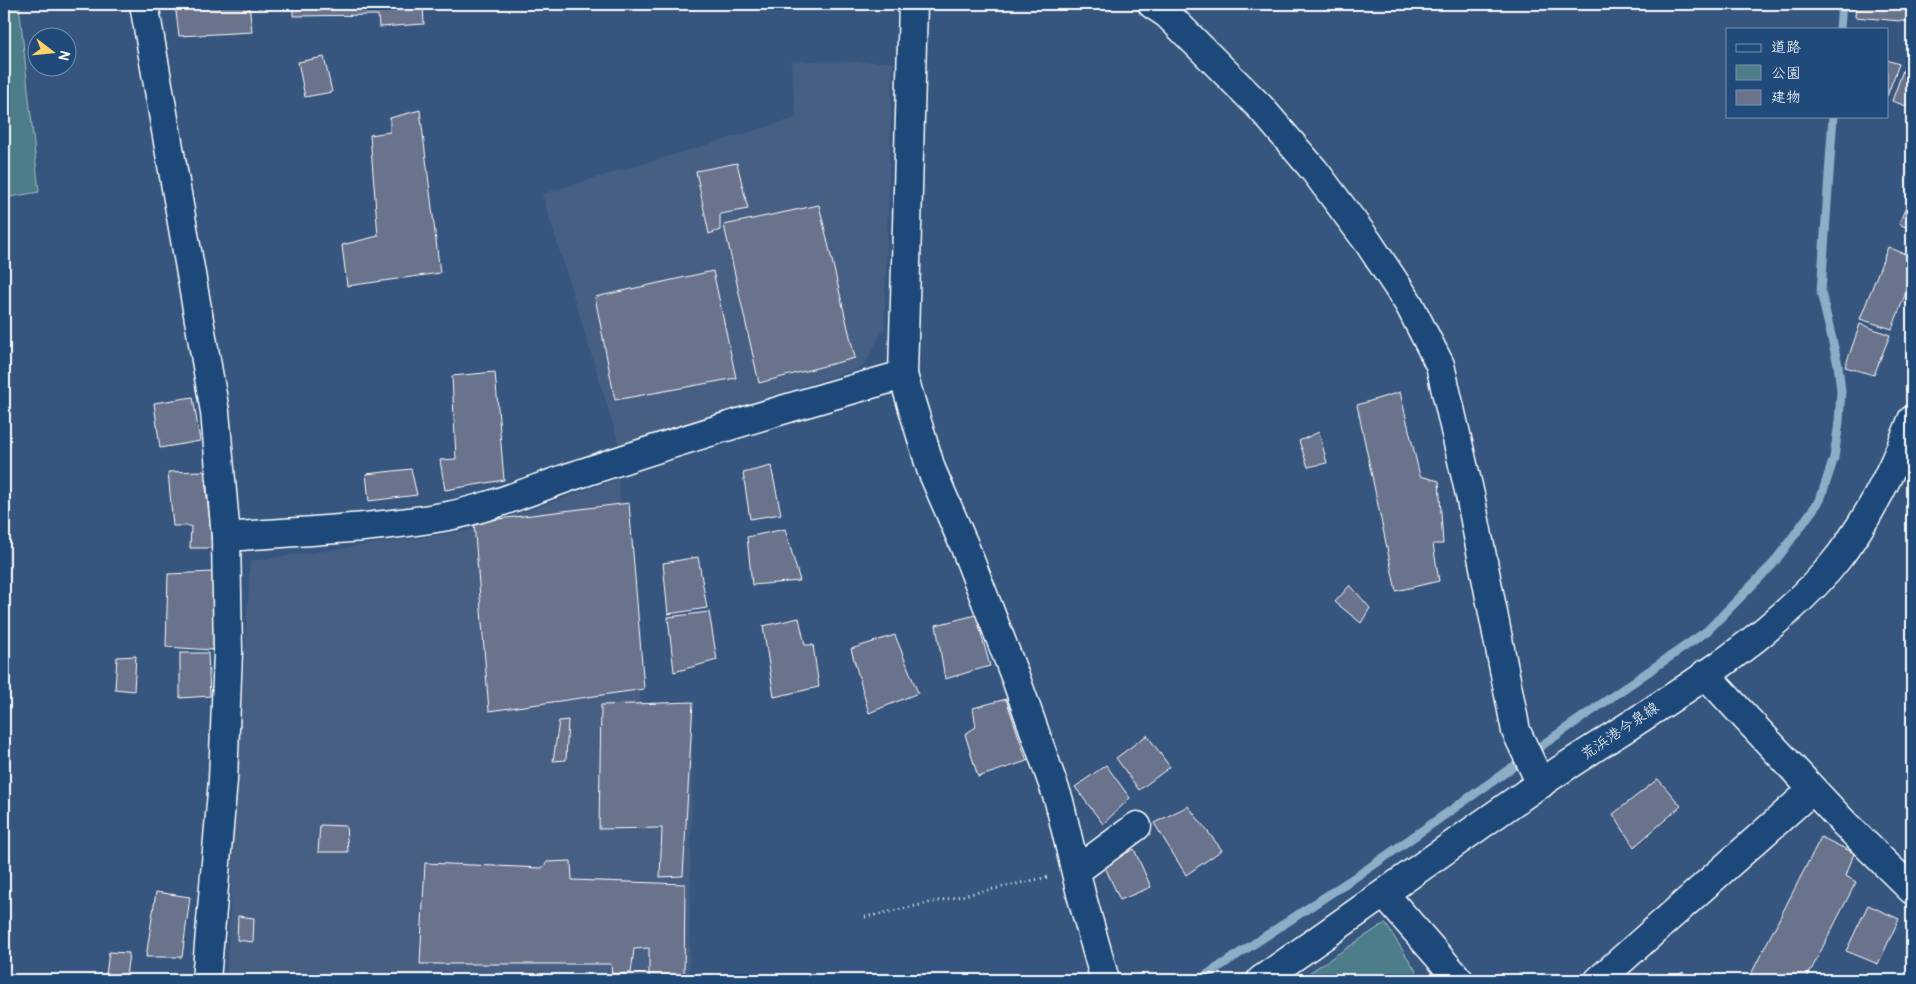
<svg xmlns="http://www.w3.org/2000/svg" width="1916" height="984" font-family="Pangolin,'Klee One',sans-serif">
<style>
.built{fill:#465f83}
.green{fill:#4d7d88;stroke:#a6bec4}
.lines{fill:none;stroke-linecap:round;stroke-linejoin:round}
.stream{stroke:#8eadc6;stroke-width:9}
.building{fill:#6b738c;stroke:#fff}
.minor-casing{stroke:#fff;stroke-width:31}
.major-casing{stroke:#fff;stroke-width:31}
.path{stroke:#fff;stroke-width:3;stroke-dasharray:1 4;stroke-linecap:butt}
.minor{stroke:#1f4a7a;stroke-width:28}
.major{stroke:#1f4a7a;stroke-width:28}
.labels{text-anchor:middle;dominant-baseline:central;stroke-width:4;stroke-linejoin:round;paint-order:stroke}
.street-label{font-size:15px;fill:#fff;stroke:#1f4a7a}
</style>
<rect width="100%" height="100%" fill="#36567f"/>
<filter id="ink" filterUnits="userSpaceOnUse"><feTurbulence type="fractalNoise" baseFrequency=".02" numOctaves="2"/><feDisplacementMap in="SourceGraphic" scale="10" xChannelSelector="R" yChannelSelector="G"/><feConvolveMatrix kernelMatrix="1 2 1 2 8 2 1 2 1" color-interpolation-filters="sRGB"/></filter>
<g filter="url(#ink)">
<!-- built -->
<g class="built">
<polygon points="791,61 893,62 884,329 863,367 619,444 542,194 796,118"/>
<polygon points="618,479 641,707 693,710 689,980 226,980 250,561 469,531"/>
</g>
<!-- green -->
<g class="green">
<polygon points="4,4 19,4 39,192 4,198"/>
<polygon points="1385,923 1422,980 1298,980"/>
</g>
<g class="lines">
<!-- stream -->
<g class="stream">
<polyline points="1840,29 1842,4"/>
<polyline points="1538,748 1707,631 1773,564 1820,500 1834,458 1839,422 1841,391 1838,365 1821,292 1833,116"/>
<polyline points="1199,980 1369,868 1517,764"/>
</g>
</g>
<!-- building -->
<g class="building">
<polygon points="175,4 249,4 252,32 179,36"/>
<polygon points="258,4 273,4 274,6 258,8"/>
<polygon points="293,4 423,4 424,24 379,27 378,15 293,16"/>
<polygon points="1856,4 1912,4 1912,22 1855,17"/>
<polygon points="324,57 332,92 305,97 298,62"/>
<polygon points="1907,59 1912,60 1912,108 1892,101"/>
<polygon points="1887,60 1899,64 1887,96"/>
<polygon points="420,110 440,273 347,286 342,245 378,236 370,135 390,132 390,118"/>
<polygon points="737,163 748,209 720,214 720,230 709,234 696,171"/>
<polygon points="1912,192 1912,230 1899,224"/>
<polygon points="819,205 855,358 759,383 724,225"/>
<polygon points="1888,247 1912,257 1912,277 1892,329 1860,319"/>
<polygon points="713,271 736,378 615,400 595,297"/>
<polygon points="1860,324 1890,335 1874,375 1845,367"/>
<polygon points="495,372 504,480 445,490 440,460 456,459 452,376"/>
<polygon points="1400,392 1420,476 1439,481 1443,544 1433,544 1439,581 1396,591 1357,405"/>
<polygon points="193,397 200,441 160,448 154,403"/>
<polygon points="1319,432 1327,463 1308,467 1299,441"/>
<polygon points="771,466 781,514 750,519 743,473"/>
<polygon points="411,469 417,495 369,501 366,474"/>
<polygon points="204,471 213,548 190,548 191,526 173,526 168,472"/>
<polygon points="629,503 644,689 489,711 474,522"/>
<polygon points="785,529 800,581 752,585 747,537"/>
<polygon points="698,557 707,608 668,614 663,563"/>
<polygon points="214,572 213,650 166,647 168,574"/>
<polygon points="1350,585 1370,608 1361,623 1335,602"/>
<polygon points="709,612 717,660 674,672 668,617"/>
<polygon points="976,615 990,666 945,679 936,625"/>
<polygon points="799,618 805,645 813,645 819,687 774,697 763,626"/>
<polygon points="895,635 918,693 869,713 851,649"/>
<polygon points="180,653 208,653 210,696 180,698"/>
<polygon points="136,656 134,691 115,689 117,657"/>
<polygon points="1006,699 1027,761 978,777 965,734 976,727 973,708"/>
<polygon points="693,702 683,876 660,877 662,828 599,829 601,705"/>
<polygon points="568,720 566,760 553,761 559,721"/>
<polygon points="1147,735 1170,767 1139,790 1116,758"/>
<polygon points="1106,765 1130,798 1103,824 1075,787"/>
<polygon points="1658,779 1681,806 1634,847 1613,814"/>
<polygon points="1188,806 1222,850 1186,875 1154,823"/>
<polygon points="320,825 346,826 348,852 318,852"/>
<polygon points="1821,837 1854,853 1846,876 1856,882 1806,980 1748,980"/>
<polygon points="1134,849 1151,887 1120,900 1104,865"/>
<polygon points="571,861 572,880 685,884 684,980 649,980 649,948 634,949 631,973 612,974 611,964 420,964 425,863 542,868 547,862"/>
<polygon points="156,892 190,897 182,957 146,957"/>
<polygon points="1868,905 1899,919 1878,964 1846,951"/>
<polygon points="238,916 254,918 253,942 237,940"/>
<polygon points="109,952 129,953 126,977 106,975"/>
<polygon points="1682,972 1697,980 1677,980"/>
<polygon points="508,979 581,980 508,980"/>
</g>
<g class="lines">
<!-- minor casing -->
<g class="minor-casing">
<g id="minor">
<polyline points="144,4 215,412 226,537 228,652 223,780 206,980"/>
<polyline points="913,4 903,375 931,469 964,545 1016,679 1059,801 1081,894 1105,980"/>
<polyline points="1152,4 1167,14 1261,108 1314,170 1368,242 1409,304 1440,365 1470,495 1516,731 1541,784"/>
<path d="M226,537C300,531 375,529 448,516C495,507 540,486 585,472C690,437 796,405 903,375"/>
<polyline points="1705,674 1845,824 1912,890"/>
<polyline points="1076,871 1137,826"/>
<polyline points="1384,894 1459,980"/>
<polyline points="1599,980 1812,790"/>
</g>
</g>
<!-- major casing -->
<g class="major-casing">
<path id="major" d="M1261,980C1354,915 1447,848 1541,783C1635,719 1755,655 1829,569C1866,526 1892,472 1912,420"/>
</g>
<!-- path -->
<polyline class="path" points="865,917 1048,877"/>
<!-- minor -->
<use href="#minor" class="minor"/>
<!-- major -->
<use href="#major" class="major"/>
</g>
</g>
<g class="labels">
<!-- street labels -->
<g class="street-label">
<text transform="translate(1620 731) rotate(-34)">荒浜港今泉線</text>
</g>
</g>
<!-- margin -->
<rect width="1916" height="984" fill="none" stroke="#1f4a7a" stroke-width="20"/>
<rect x="10" y="10" width="1896" height="964" fill="none" stroke="#fff" stroke-width="2" filter="url(#ink)"/>
<!-- legend -->
<rect x="1726" y="28" width="162" height="90" fill="#1f4a7a" stroke="#7992af"/>
<rect x="1736" y="44" width="25" height="8" fill="#1f4a7a" stroke="#7992af"/>
<text x="1771" y="52" font-size="15" fill="#ffffff">道路</text>
<rect x="1736" y="65" width="25" height="15" fill="#4d7d88" stroke="#7992af"/>
<text x="1771" y="78" font-size="15" fill="#ffffff">公園</text>
<rect x="1736" y="90" width="25" height="15" fill="#6b738c" stroke="#7992af"/>
<text x="1771" y="102" font-size="15" fill="#ffffff">建物</text>
<!-- north arrow -->
<g transform="translate(52 52) rotate(106)"><circle r="24" fill="#1f4a7a" stroke="#7992af"/>
<path d="M0-4L9 19L0 12L-9 19Z" fill="#ffd166"/>
<text y="-8" font-size="14" font-weight="bold" text-anchor="middle" fill="#ffffff">N</text>
</g>
</svg>
